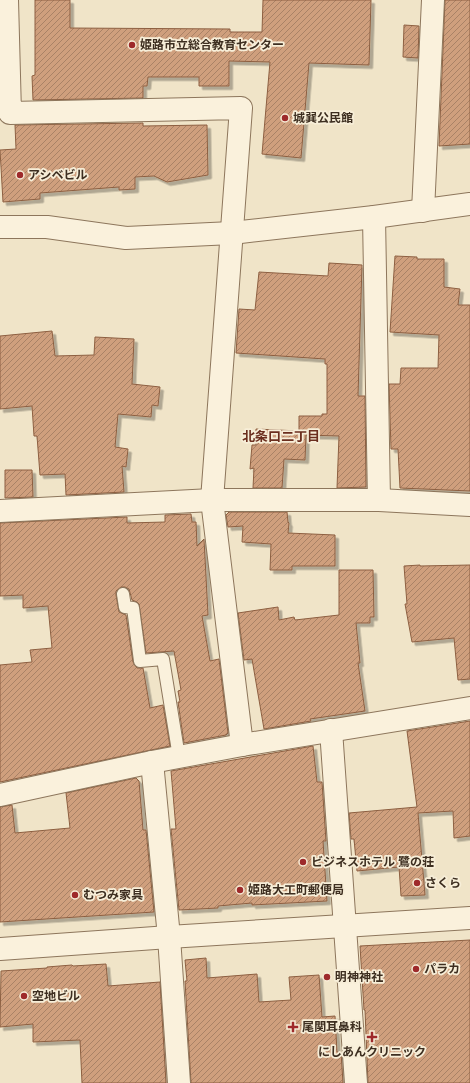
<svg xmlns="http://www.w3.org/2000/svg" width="470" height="1083" font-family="'Times New Roman','Noto Sans JP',serif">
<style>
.building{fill:url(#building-hatch);stroke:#8d5f41;filter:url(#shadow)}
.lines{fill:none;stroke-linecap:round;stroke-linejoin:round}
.service-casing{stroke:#8d765c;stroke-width:14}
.minor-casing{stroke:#8d765c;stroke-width:24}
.tertiary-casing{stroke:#8d765c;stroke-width:24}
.service{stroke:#faf1dc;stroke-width:12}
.minor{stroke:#faf1dc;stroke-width:22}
.tertiary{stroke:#faf1dc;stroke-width:22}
.poi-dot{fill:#9e2a2b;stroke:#f7eed8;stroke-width:1.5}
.labels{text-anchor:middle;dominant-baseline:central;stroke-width:3.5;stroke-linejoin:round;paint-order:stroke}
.poi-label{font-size:12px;font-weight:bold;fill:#3d2e20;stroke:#f7eed8;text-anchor:start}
.neighbourhood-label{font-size:13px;font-weight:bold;fill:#6b2e1e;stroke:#f7eed8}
</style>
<defs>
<pattern id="building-hatch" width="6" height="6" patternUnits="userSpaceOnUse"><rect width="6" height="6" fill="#cf9f7d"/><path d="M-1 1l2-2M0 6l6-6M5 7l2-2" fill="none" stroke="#a98266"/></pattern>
<filter id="shadow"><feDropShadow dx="3.5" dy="3.5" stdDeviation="0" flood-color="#0004"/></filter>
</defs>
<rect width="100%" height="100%" fill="#f0e4c8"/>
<!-- building -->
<g class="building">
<polygon points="35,0 70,0 70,28 230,29 230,32 262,32 263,0 371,0 369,65 309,63 301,158 262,154 270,62 229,61 229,86 199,86 199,77 148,77 147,86 143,86 143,98 33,100 32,76 35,75"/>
<polygon points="445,0 470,0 470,144 439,146"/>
<polygon points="404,25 419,26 418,58 403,57"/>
<polygon points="143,123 143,126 207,125 208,175 167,182 154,176 135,177 135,189 119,190 119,187 40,193 40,199 3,202 0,150 16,149 15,125"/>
<polygon points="395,256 417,257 417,259 444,259 444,287 460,289 458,305 470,305 470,491 400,488 398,449 391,449 389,384 400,384 401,368 438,368 439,335 390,332"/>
<polygon points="329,263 362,265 358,396 365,396 366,487 337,488 339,436 306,435 305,460 284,459 282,488 253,488 254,468 250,469 252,445 256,445 256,429 299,431 299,416 322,416 322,414 327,414 327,364 325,364 325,359 236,353 239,309 255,310 259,272 328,276"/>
<polygon points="52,331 55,356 94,355 95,337 134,339 132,384 160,387 158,406 152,405 151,417 118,414 115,447 128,449 126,467 122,466 124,492 66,495 65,474 40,475 37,436 34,436 32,406 0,409 0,336"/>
<polygon points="5,470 32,470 33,497 5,498"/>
<polygon points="229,512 287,512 288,522 289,523 288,533 335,535 335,566 292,566 292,570 270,570 271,544 242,542 243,526 228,527 226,515"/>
<polygon points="191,514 192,522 196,522 197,546 204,539 208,615 202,616 210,661 219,659 228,733 226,735 184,743 178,702 180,702 178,691 181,690 174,651 146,653 139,604 137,602 132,600 129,589 125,587 121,587 116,591 116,595 119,612 126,615 133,662 137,668 143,668 150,708 163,705 170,746 0,782 0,665 32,662 30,650 52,648 48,606 23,608 23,595 0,596 0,523 127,517 127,523 165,522 165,515"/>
<polygon points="420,565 420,566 470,565 470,679 458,680 454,638 412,642 405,604 407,604 404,566"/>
<polygon points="339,570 373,570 374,617 370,617 370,623 356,623 360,663 358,663 365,711 310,719 311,721 264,729 252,659 244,660 238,613 278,607 279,620 294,617 295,620 339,615"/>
<polygon points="470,721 470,836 454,838 453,811 418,813 425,895 401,896 399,867 357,871 354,839 351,839 349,813 417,807 407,731"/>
<polygon points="313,746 317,782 322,782 326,841 323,841 327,901 252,905 252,903 218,906 218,908 179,910 171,829 176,829 171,771"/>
<polygon points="136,778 139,781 143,830 146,830 154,912 0,922 0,807 12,805 15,833 70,828 66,793"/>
<polygon points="470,940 470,1083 368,1083 365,1010 364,1010 360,946"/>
<polygon points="206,958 207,978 257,974 259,1002 291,1000 289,977 319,975 322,1017 335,1016 337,1052 341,1052 343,1083 191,1083 185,981 187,981 185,960"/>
<polygon points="106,964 108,986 160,982 166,1083 82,1083 80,1040 33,1042 33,1024 0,1027 1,971 47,968 47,967 72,965 73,966"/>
</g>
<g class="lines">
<!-- service casing -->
<g class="service-casing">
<polyline id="service" points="123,594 125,607 133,608 140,661 163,659 179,757"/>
</g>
<!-- minor casing -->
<g class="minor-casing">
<g id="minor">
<polyline points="7,0 10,113 241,108 212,500 242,745"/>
<polyline points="423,211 433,0"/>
<polyline points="374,217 379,500"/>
<polyline points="0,511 212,500 379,500 470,505"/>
<polyline points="331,730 356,1083"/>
<polyline points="152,762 169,937 179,1083"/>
<polyline points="0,795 152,762 242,745 470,708"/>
</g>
</g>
<!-- tertiary casing -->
<g class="tertiary-casing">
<g id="tertiary">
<polyline points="0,227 47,227 126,238 232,233 374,217 470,204"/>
<polyline points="0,949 169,937 470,918"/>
</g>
</g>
<!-- service -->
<use href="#service" class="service"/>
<!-- minor -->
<use href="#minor" class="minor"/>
<!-- tertiary -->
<use href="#tertiary" class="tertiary"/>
</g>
<!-- markers -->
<g class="poi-dot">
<circle cx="132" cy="45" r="4"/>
<circle cx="285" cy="118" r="4"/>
<circle cx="20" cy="175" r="4"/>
<circle cx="303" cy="862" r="4"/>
<circle cx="417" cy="883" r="4"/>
<circle cx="240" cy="890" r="4"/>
<circle cx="75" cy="895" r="4"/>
<circle cx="416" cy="969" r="4"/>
<circle cx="327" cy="977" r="4"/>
<circle cx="24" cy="996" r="4"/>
<path d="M291 1021h4v4h4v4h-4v4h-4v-4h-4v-4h4z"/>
<path d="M370 1031h4v4h4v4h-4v4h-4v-4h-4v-4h4z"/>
</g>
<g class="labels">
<!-- poi labels -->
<g class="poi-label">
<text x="140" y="45">姫路市立総合教育センター</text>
<text x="293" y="118">城巽公民館</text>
<text x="28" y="175">アシベビル</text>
<text x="311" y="862">ビジネスホテル 鷺の荘</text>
<text x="425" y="883">さくら</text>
<text x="248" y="890">姫路大工町郵便局</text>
<text x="83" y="895">むつみ家具</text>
<text x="424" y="969">パラカ</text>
<text x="335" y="977">明神神社</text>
<text x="32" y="996">空地ビル</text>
<text x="302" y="1027">尾関耳鼻科</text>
<text x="372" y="1052" text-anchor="middle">にしあんクリニック</text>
</g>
<!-- neighbourhood labels -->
<g class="neighbourhood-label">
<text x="281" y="436">北条口二丁目</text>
</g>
</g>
</svg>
